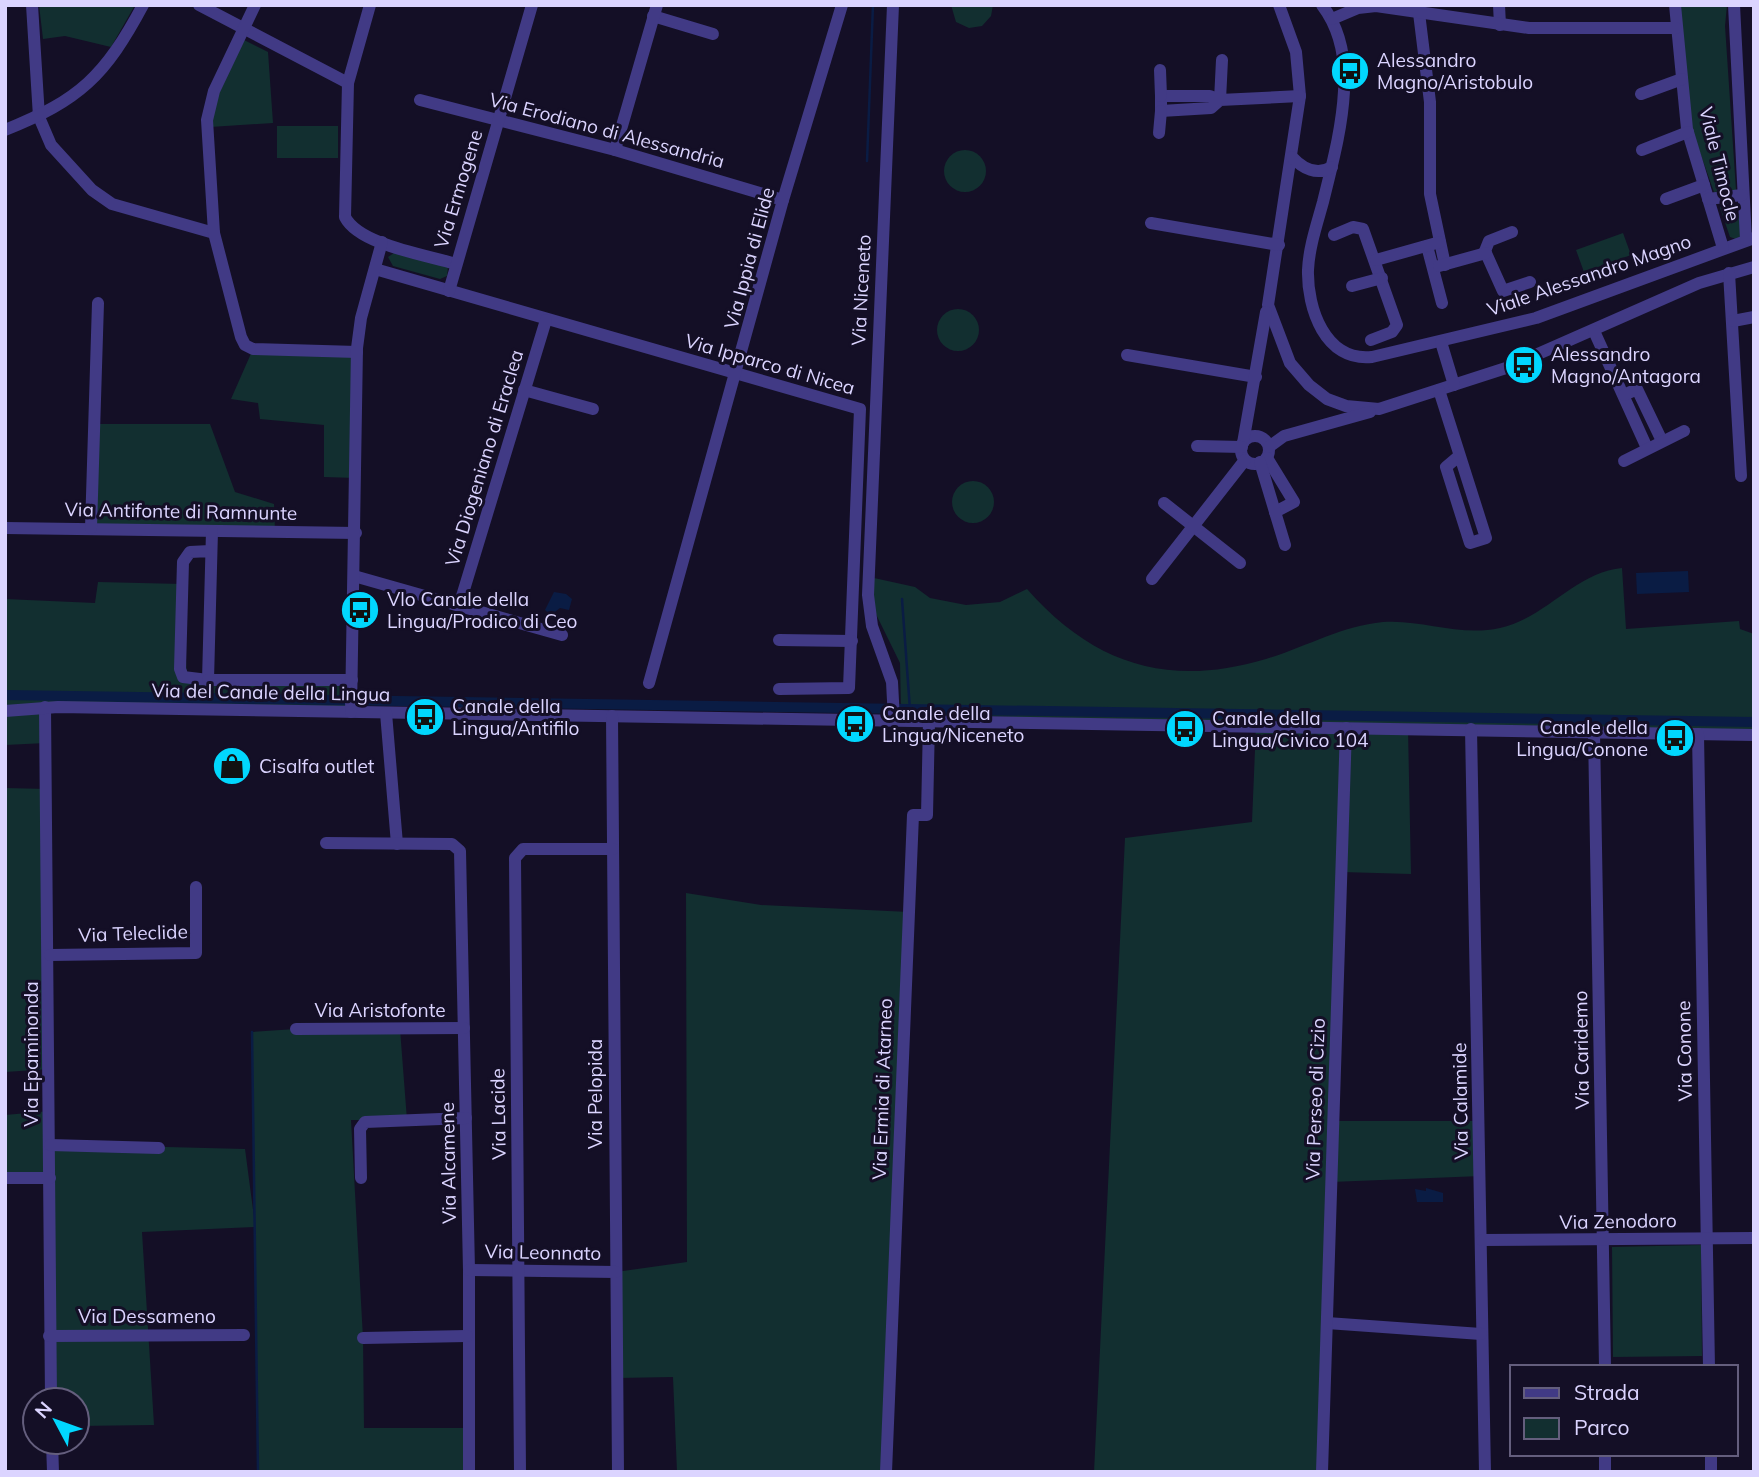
<svg xmlns="http://www.w3.org/2000/svg" width="1759" height="1477" font-family="Mulish,sans-serif">
<style>
.green{fill:#122f30}
.water{fill:#0a1c44}
.lines{fill:none;stroke-linecap:round;stroke-linejoin:round}
.stream{stroke:#0a1c44;stroke-width:2.5}
.canal{stroke:#0a1c44;stroke-width:10}
.minor{stroke:#413a85;stroke-width:12}
.labels{text-anchor:middle;dominant-baseline:central;stroke-width:6;stroke-linejoin:round;paint-order:stroke}
.poi-label{font-size:19px;fill:#dbd4ff;stroke:#140f26;text-anchor:start}
.street-label{font-size:19px;fill:#dbd4ff;stroke:#140f26}
</style>
<rect width="100%" height="100%" fill="#140f26"/>
<!-- green -->
<g class="green">
<polygon points="39,5 135,5 111,47 65,36 43,39"/>
<polygon points="951,5 993,5 991,16 982,26 969,28 956,22"/>
<polygon points="1680,5 1727,5 1725,26 1736,190 1714,192 1692,130"/>
<polygon points="244,40 268,52 273,123 210,127 213,105"/>
<rect x="277" y="126" width="61" height="32"/>
<circle cx="965" cy="171" r="21"/>
<polygon points="1730,202 1735,215 1740,215 1741,236 1736,239 1730,237 1720,208 1722,204"/>
<polygon points="1623,233 1631,255 1584,272 1576,250"/>
<polygon points="397,251 448,267 447,276 440,279 393,266 388,257"/>
<circle cx="958" cy="330" r="21"/>
<polygon points="253,349 357,352 356,478 324,477 324,425 260,419 258,403 231,399"/>
<polygon points="94,424 210,424 235,492 274,504 275,532 91,528"/>
<circle cx="973" cy="502" r="21"/>
<path d="M1622,568L1626,629L1739,621L1740,629L1754,634V730L907,715L901,711L900,663L872,606L874,578L915,587L930,598L966,605L1000,602L1027,589C1094,665 1169,688 1266,659C1306,647 1341,626 1383,622C1422,619 1459,637 1500,628C1546,618 1576,572 1622,568Z"/>
<polygon points="98,582 182,584 187,679 352,680 351,712 46,707 46,743 5,745 5,599 95,603"/>
<polygon points="1256,726 1408,729 1411,874 1342,872 1334,1121 1480,1121 1481,1176 1331,1182 1322,1472 1094,1472 1125,838 1252,822"/>
<polygon points="5,788 47,789 50,1069 5,1072"/>
<polygon points="686,893 761,905 909,912 886,1472 677,1472 673,1377 617,1378 616,1272 687,1262"/>
<polygon points="296,1029 400,1029 407,1120 351,1120 363,1338 364,1428 468,1428 469,1472 258,1472 254,1227 142,1232 154,1425 77,1426 77,1400 51,1400 50,1178 5,1178 5,1115 50,1111 50,1144 245,1149 254,1217 252,1032"/>
<polygon points="1701,1245 1702,1356 1613,1357 1612,1247"/>
</g>
<!-- water -->
<g class="water">
<polygon points="1688,571 1689,592 1637,594 1636,573"/>
<polygon points="554,592 566,594 572,599 569,610 560,608 551,615 545,610"/>
<polygon points="1426,1188 1443,1193 1443,1202 1417,1202 1415,1189 1426,1191"/>
</g>
<g class="lines">
<!-- stream -->
<g class="stream">
<polyline points="867,161 873,5"/>
<polyline points="902,599 910,710"/>
<polyline points="252,1032 258,1472"/>
</g>
<!-- canal -->
<polyline class="canal" points="5,695 1754,722"/>
<!-- minor -->
<g class="minor">
<polyline points="32,5 39,117 51,145 92,190 112,204 214,233"/>
<polyline points="199,5 348,83"/>
<polyline points="255,5 214,91 207,120 214,233 241,337 245,345 253,349 357,352"/>
<path d="M370,5L348,83L345,217C359,245 427,255 456,264"/>
<polyline points="893,5 868,595 872,626 892,682 894,720"/>
<polyline points="1279,5 1296,52 1300,96 1268,305 1290,363 1309,385 1327,399 1346,406 1379,409 1506,368 1699,283 1754,267"/>
<path d="M1322,5C1341,30 1346,61 1344,91C1342,129 1332,165 1323,202C1317,224 1309,247 1308,270C1307,308 1325,362 1372,357L1536,318L1754,238"/>
<polyline points="1499,5 1500,25"/>
<polyline points="1675,5 1687,129 1723,248"/>
<polyline points="1734,5 1746,240"/>
<polyline points="1419,13 1430,102 1430,194 1445,265"/>
<polyline points="653,16 713,34"/>
<polyline points="1332,19 1358,8 1376,6 1529,28 1676,28"/>
<polyline points="1222,60 1220,100 1211,108 1161,111 1161,96 1210,96 1220,100 1300,96"/>
<polyline points="1160,70 1161,96"/>
<polyline points="1641,94 1682,79"/>
<polyline points="420,100 615,150 783,200"/>
<path d="M5,130C80,100 105,76 143,5"/>
<polyline points="1159,133 1161,111"/>
<polyline points="615,150 657,5"/>
<polyline points="1642,150 1688,132"/>
<path d="M1292,157C1303,169 1317,176 1332,167"/>
<polyline points="1666,199 1704,185"/>
<polyline points="1708,199 1742,195"/>
<polyline points="1151,223 1279,245"/>
<polyline points="1512,232 1489,241 1485,251 1503,291 1530,282"/>
<polyline points="1334,235 1353,227 1363,229 1397,325 1392,332 1371,340"/>
<polyline points="1427,246 1442,303"/>
<polyline points="1376,260 1440,242"/>
<polyline points="1439,266 1486,253"/>
<polyline points="375,269 860,409 849,688 779,689"/>
<polyline points="1729,273 1741,476"/>
<polyline points="1352,286 1382,278"/>
<polyline points="449,291 532,5"/>
<polyline points="1733,321 1754,317"/>
<polyline points="1594,331 1647,448"/>
<polyline points="1441,342 1454,385"/>
<polyline points="1127,355 1256,377"/>
<polyline points="524,390 593,409"/>
<polyline points="1439,390 1486,538 1470,543 1446,467 1459,456"/>
<polyline points="1624,395 1637,389 1662,441"/>
<circle cx="1255" cy="450" r="14"/>
<polyline points="1243,443 1266,312"/>
<polyline points="1197,446 1242,447"/>
<polyline points="1269,447 1284,436 1370,412"/>
<polyline points="1267,458 1294,502 1275,512"/>
<polyline points="1624,461 1684,431"/>
<polyline points="1260,462 1285,545"/>
<polyline points="1164,503 1240,563"/>
<polyline points="5,528 356,533"/>
<polyline points="91,528 98,303"/>
<polyline points="210,551 190,552 183,562 180,669 183,677 208,680 212,531"/>
<polyline points="354,576 562,635"/>
<polyline points="1152,579 1245,460"/>
<polyline points="459,606 546,320"/>
<polyline points="779,640 852,641"/>
<polyline points="208,680 352,680"/>
<polyline points="649,683 783,200 842,5"/>
<polyline points="45,707 51,1400"/>
<polyline points="5,711 58,707 1754,735"/>
<polyline points="351,712 357,348 361,318 382,242"/>
<polyline points="386,713 397,844"/>
<polyline points="612,716 618,1472"/>
<polyline points="1471,729 1485,1472"/>
<polyline points="1594,732 1605,1367"/>
<polyline points="1698,734 1709,1367"/>
<polyline points="326,843 452,844 460,851 469,1270 469,1472"/>
<polyline points="50,955 196,953 196,887"/>
<polyline points="296,1029 464,1028"/>
<polyline points="50,1145 159,1148"/>
<polyline points="5,1178 50,1178"/>
<polyline points="361,1178 360,1129 365,1122 466,1118"/>
<polyline points="1482,1240 1754,1238"/>
<polyline points="469,1270 616,1272"/>
<polyline points="1327,1323 1481,1334"/>
<polyline points="49,1336 244,1335"/>
<polyline points="363,1338 467,1336"/>
<polyline points="52,1442 53,1472"/>
<polyline points="1605,1454 1605,1472"/>
<polyline points="1711,1454 1711,1472"/>
<polyline points="520,1472 515,858 523,849 613,849"/>
<polyline points="886,1472 913,815 927,815 929,721"/>
<polyline points="1322,1472 1346,728"/>
</g>
</g>
<!-- icons -->
<defs>
<g id="bus-disc" transform="scale(2.0125)"><circle r="9.5" fill="#01d7fe" stroke="#140f26"/><path d="M-5-6H5V4H4V6H2V4H-2V6H-4V4H-5ZM-3.5-4V0h7V-4ZM-3.5 1.2v1.5H-2V1.2ZM2 1.2v1.5H3.5V1.2Z" fill="#111"/></g>
<g id="shop-disc" transform="scale(2.0125)"><circle r="9.5" fill="#01d7fe" stroke="#140f26"/><path d="M-5-2.5h2.3a2.7 3.5 0 0 1 5.4 0H5L5.5 6h-11ZM-1.5-2.5h3a1.5 2.3 0 0 0-3 0Z" fill="#111"/></g>
</defs>
<g fill-rule="evenodd">
<use href="#bus-disc" x="1350" y="71"/>
<use href="#bus-disc" x="1524" y="365"/>
<use href="#bus-disc" x="360" y="610"/>
<use href="#bus-disc" x="425" y="717"/>
<use href="#bus-disc" x="855" y="724"/>
<use href="#bus-disc" x="1185" y="729"/>
<use href="#bus-disc" x="1675" y="738"/>
<use href="#shop-disc" x="232" y="766"/>
</g>
<g class="labels">
<!-- poi labels -->
<g class="poi-label">
<text x="1377" y="60">Alessandro<tspan x="1377" dy="22">Magno/Aristobulo</tspan></text>
<text x="1551" y="354">Alessandro<tspan x="1551" dy="22">Magno/Antagora</tspan></text>
<text x="387" y="599">Vlo Canale della<tspan x="387" dy="22">Lingua/Prodico di Ceo</tspan></text>
<text x="452" y="706">Canale della<tspan x="452" dy="22">Lingua/Antifilo</tspan></text>
<text x="882" y="713">Canale della<tspan x="882" dy="22">Lingua/Niceneto</tspan></text>
<text x="1212" y="718">Canale della<tspan x="1212" dy="22">Lingua/Civico 104</tspan></text>
<text x="1648" y="727" text-anchor="end">Canale della<tspan x="1648" dy="22">Lingua/Conone</tspan></text>
<text x="259" y="766">Cisalfa outlet</text>
</g>
<!-- street labels -->
<g class="street-label">
<text transform="translate(607 130) rotate(15)">Via Erodiano di Alessandria</text>
<text transform="translate(1720 164) rotate(76)">Viale Timocle</text>
<text transform="translate(458 189) rotate(-73)">Via Ermogene</text>
<text transform="translate(749 258) rotate(-75)">Via Ippia di Elide</text>
<text transform="translate(1589 275) rotate(-19)">Viale Alessandro Magno</text>
<text transform="translate(861 290) rotate(-87)">Via Niceneto</text>
<text transform="translate(770 364) rotate(16)">Via Ipparco di Nicea</text>
<text transform="translate(484 458) rotate(-73)">Via Diogeniano di Eraclea</text>
<text transform="translate(181 511) rotate(1)">Via Antifonte di Ramnunte</text>
<text transform="translate(271 692) rotate(1)">Via del Canale della Lingua</text>
<text transform="translate(133 933) rotate(-2)">Via Teleclide</text>
<text x="380" y="1010">Via Aristofonte</text>
<text transform="translate(1581 1050) rotate(-91)">Via Caridemo</text>
<text transform="translate(1684 1051) rotate(-91)">Via Conone</text>
<text transform="translate(31 1054) rotate(-90)">Via Epaminonda</text>
<text transform="translate(882 1089) rotate(-88)">Via Ermia di Atarneo</text>
<text transform="translate(595 1094) rotate(-90)">Via Pelopida</text>
<text transform="translate(1315 1099) rotate(-88)">Via Perseo di Cizio</text>
<text transform="translate(1460 1101) rotate(-91)">Via Calamide</text>
<text transform="translate(498 1114) rotate(-91)">Via Lacide</text>
<text transform="translate(448 1163) rotate(-91)">Via Alcamene</text>
<text transform="translate(1618 1221) rotate(-1)">Via Zenodoro</text>
<text transform="translate(543 1252) rotate(1)">Via Leonnato</text>
<text x="147" y="1316">Via Dessameno</text>
</g>
</g>
<!-- border -->
<rect width="1759" height="1477" fill="none" stroke="#dbd4ff" stroke-width="14"/>
<!-- legend -->
<rect x="1510" y="1365" width="228" height="91" fill="#140f26" stroke="#645e7d" stroke-width="2"/>
<rect x="1524" y="1388" width="35" height="10" fill="#413a85" stroke="#645e7d" stroke-width="2"/>
<text x="1574" y="1400" font-size="21" fill="#dbd4ff">Strada</text>
<rect x="1524" y="1418" width="35" height="21" fill="#122f30" stroke="#645e7d" stroke-width="2"/>
<text x="1574" y="1435" font-size="21" fill="#dbd4ff">Parco</text>
<!-- north arrow -->
<g transform="translate(56 1421) rotate(311)"><circle r="33" fill="#140f26" stroke="#645e7d" stroke-width="2"/>
<path d="M0-5L12 26L0 18L-12 26Z" fill="#01d7fe"/>
<text y="-10" font-size="19" font-weight="bold" text-anchor="middle" fill="#dbd4ff">N</text>
</g>
</svg>
